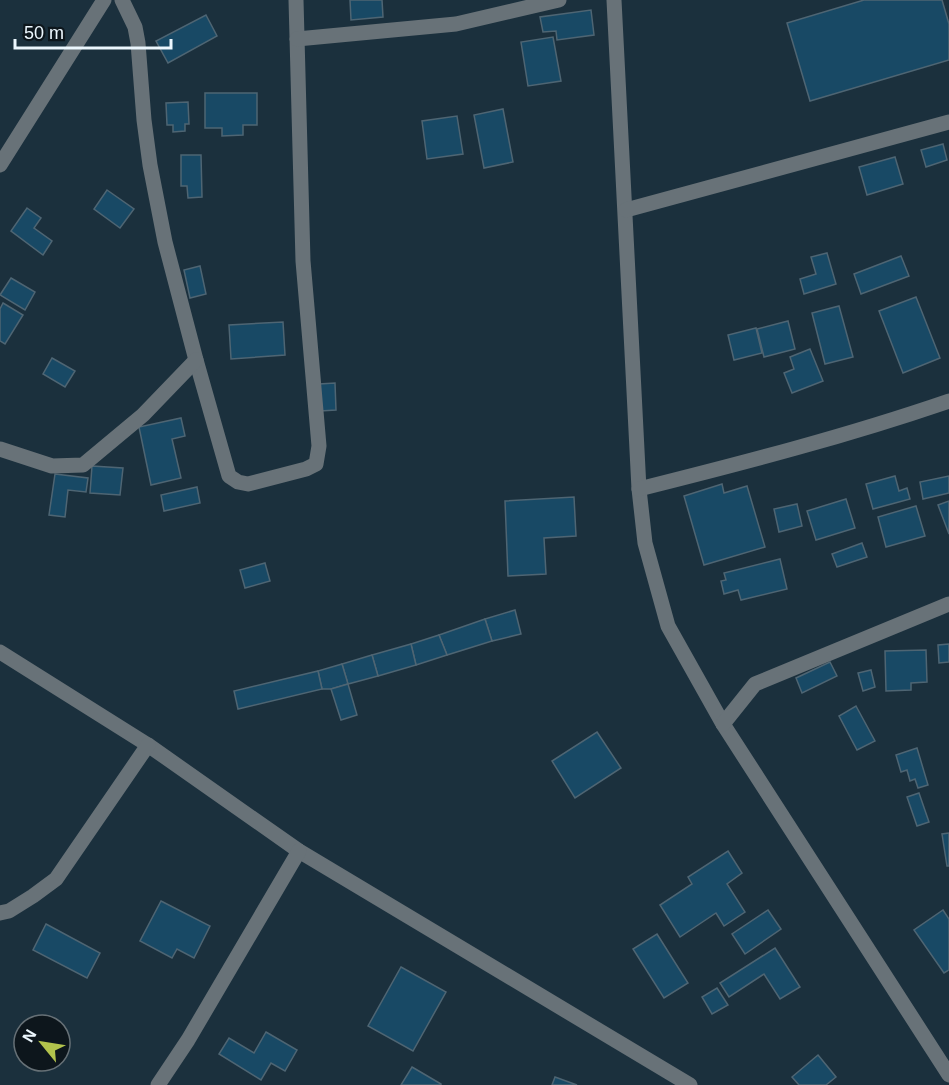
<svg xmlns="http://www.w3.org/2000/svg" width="949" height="1085" font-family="Arial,sans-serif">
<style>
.building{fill:#184965;stroke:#4e6573;stroke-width:1.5}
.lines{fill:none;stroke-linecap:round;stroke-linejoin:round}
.minor{stroke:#687278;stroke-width:15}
</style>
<rect width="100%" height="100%" fill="#1b303d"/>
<!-- building -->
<g class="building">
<polygon points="350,0 382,0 383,17 351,20"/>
<polygon points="864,0 942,0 949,24 949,60 810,101 787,23"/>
<polygon points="591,10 594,35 557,40 556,31 543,32 540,17"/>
<polygon points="206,15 217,36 168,63 156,41"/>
<polygon points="553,37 561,81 528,86 521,42"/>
<polygon points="205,93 257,93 257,125 243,125 243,135 222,136 222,128 205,128"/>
<polygon points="188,102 189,124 185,124 185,131 173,132 173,125 167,125 166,103"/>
<polygon points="503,109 513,162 484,168 474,115"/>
<polygon points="457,116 463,154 427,159 422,121"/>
<polygon points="943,144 947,160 926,167 921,150"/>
<polygon points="181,155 201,155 202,197 188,198 187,186 181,186"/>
<polygon points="895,157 903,184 867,195 859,167"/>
<polygon points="107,190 134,209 120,228 94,209"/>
<polygon points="27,208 41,218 34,228 52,241 43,255 11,231"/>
<polygon points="827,253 836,284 804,294 800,279 816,274 811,257"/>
<polygon points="901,256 909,276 861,294 854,274"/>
<polygon points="200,266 206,294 190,298 184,270"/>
<polygon points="11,278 35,292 25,310 0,295"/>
<polygon points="916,297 940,358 903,373 879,311"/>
<polygon points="3,303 23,315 5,344 0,341 0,309"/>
<polygon points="839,306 853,357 825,364 812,313"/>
<polygon points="788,321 795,349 764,357 757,329"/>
<polygon points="283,322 285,355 231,359 229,325"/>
<polygon points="756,328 762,353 734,360 728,335"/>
<polygon points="810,349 823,381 792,393 784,373 794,369 790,357"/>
<polygon points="52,358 75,371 65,387 43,374"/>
<polygon points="335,383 336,410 320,411 319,384"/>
<polygon points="181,418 185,436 172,439 181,478 151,485 139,427"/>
<polygon points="92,466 123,468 120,495 90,493"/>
<polygon points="55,474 88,478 86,492 68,490 65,517 49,515"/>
<polygon points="895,476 899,491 907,488 910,499 873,509 866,484"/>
<polygon points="949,476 949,493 923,499 920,482"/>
<polygon points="722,484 724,493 747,486 765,547 704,565 684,496"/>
<polygon points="197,487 200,503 164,511 161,495"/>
<polygon points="574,497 576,536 544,538 546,574 508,576 505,501"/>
<polygon points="846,499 855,528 816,540 807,511"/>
<polygon points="949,501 949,534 938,505"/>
<polygon points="797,504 802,526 779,532 774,509"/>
<polygon points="916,506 925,536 886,547 878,517"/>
<polygon points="862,543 867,557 837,567 832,554"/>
<polygon points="780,559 787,589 741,600 738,590 724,594 721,581 726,580 724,573"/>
<polygon points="265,563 270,581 245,588 240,570"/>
<polygon points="515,610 521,634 492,641 485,619"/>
<polygon points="485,619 492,641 447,655 439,635"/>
<polygon points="439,635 447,655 416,665 411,644"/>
<polygon points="411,644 416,665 378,676 372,655"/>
<polygon points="949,644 949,662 939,663 938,645"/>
<polygon points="926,650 927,682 911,683 911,690 886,691 885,651"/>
<polygon points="372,655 378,676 348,684 342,664"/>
<polygon points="830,662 837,676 802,693 796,678"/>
<polygon points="342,664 348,684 331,689 322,689 318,671"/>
<polygon points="871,670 875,687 863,691 858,673"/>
<polygon points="318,671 322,689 238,709 234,691"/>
<polygon points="348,684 357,715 341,720 331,689"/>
<polygon points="856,706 875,741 857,750 839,716"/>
<polygon points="597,732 621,768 575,798 552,761"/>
<polygon points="917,748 928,785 918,788 915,779 910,781 907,770 901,772 896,755"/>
<polygon points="919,793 929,822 917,826 907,797"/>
<polygon points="949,833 949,866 947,866 942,834"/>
<polygon points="728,851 742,873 727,884 745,912 724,926 716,913 680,937 660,905 692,884 688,877"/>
<polygon points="161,901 210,926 194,958 177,949 172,958 140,941"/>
<polygon points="768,910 781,929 745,954 732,934"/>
<polygon points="943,910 949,919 949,970 944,973 914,930"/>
<polygon points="46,924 100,953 87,978 33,950"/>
<polygon points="657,934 688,983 664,998 633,949"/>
<polygon points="775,948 800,987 780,999 764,974 729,997 720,983"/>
<polygon points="401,967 446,992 413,1051 368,1026"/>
<polygon points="717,988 728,1005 712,1014 702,997"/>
<polygon points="266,1032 297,1050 285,1071 271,1063 261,1080 219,1054 229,1038 254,1053"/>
<polygon points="818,1055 836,1077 826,1085 799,1085 792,1077"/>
<polygon points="412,1067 441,1084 441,1085 401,1085"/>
<polygon points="555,1077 577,1085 552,1085"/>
</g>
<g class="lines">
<!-- minor -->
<g class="minor">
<polyline points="122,0 135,27 138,43 144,120 150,165 165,242 196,360 229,476 238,482 248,484 306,469 316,464 319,446 303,261 296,0"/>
<polyline points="614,0 639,489 645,543 668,626 723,724 949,1075"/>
<polyline points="297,39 456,24 559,0"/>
<polyline points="0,165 104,0"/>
<polyline points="626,210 949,122"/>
<polyline points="0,449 52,466 83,465 143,415 196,360"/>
<path d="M639,489C743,463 847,436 949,401"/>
<polyline points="0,652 148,745 299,851 690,1085"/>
<polyline points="723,724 755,684 949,604"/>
<polyline points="0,913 9,911 33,896 56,879 148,745"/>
<polyline points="158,1085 188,1040 299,851"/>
</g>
</g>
<!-- north arrow -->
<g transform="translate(42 1043) rotate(300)"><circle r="28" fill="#0d161c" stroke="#667076" stroke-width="1.5"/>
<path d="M0-4.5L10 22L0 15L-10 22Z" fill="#b2c34c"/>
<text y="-9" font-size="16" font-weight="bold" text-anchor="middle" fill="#ecf7fe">N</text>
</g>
<!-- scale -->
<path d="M15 39v9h156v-9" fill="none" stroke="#ecf7fe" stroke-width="3"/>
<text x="24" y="39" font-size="18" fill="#ecf7fe" stroke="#0d161c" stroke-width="4.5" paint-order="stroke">50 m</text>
</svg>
